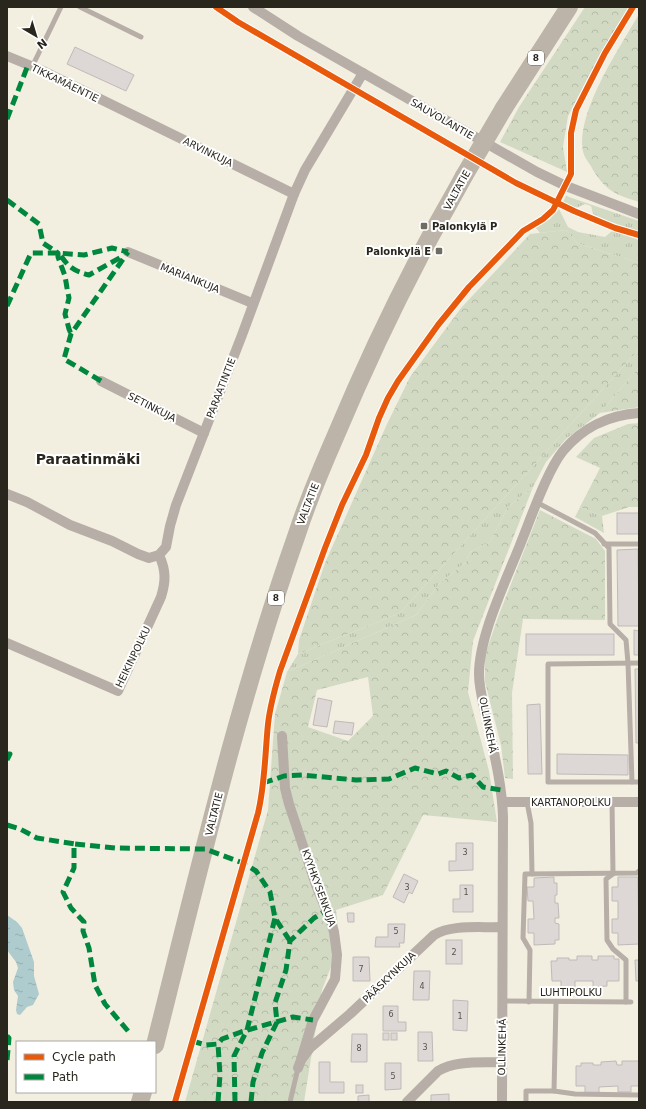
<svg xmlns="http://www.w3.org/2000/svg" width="646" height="1109" font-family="'DejaVu Sans',sans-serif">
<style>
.grass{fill:url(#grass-tufts)}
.forest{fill:url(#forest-crowns);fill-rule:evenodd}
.water{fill:url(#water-ripples)}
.building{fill:#ddd7d5;stroke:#bfbab7}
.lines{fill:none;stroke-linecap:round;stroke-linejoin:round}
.lane{stroke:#b7aea7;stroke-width:5}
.street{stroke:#b7aea7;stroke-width:10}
.highway{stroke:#bcb3a9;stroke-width:18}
.highway-bridge{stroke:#bcb3a9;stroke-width:18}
.quiet{stroke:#00873e;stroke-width:5;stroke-dasharray:10 5;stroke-linecap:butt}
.cycleway-casing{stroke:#fff;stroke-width:8}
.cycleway{stroke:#e8590c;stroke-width:6}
.poi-dot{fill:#6f6c62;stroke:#fff;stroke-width:1.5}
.labels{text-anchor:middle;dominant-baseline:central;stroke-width:4;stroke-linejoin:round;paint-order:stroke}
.number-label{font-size:8px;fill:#56524b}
.shield{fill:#fff;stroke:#696761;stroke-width:1}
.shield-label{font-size:9px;font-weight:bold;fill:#29261d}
.street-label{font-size:10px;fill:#29261d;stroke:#fff}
.poi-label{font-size:10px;font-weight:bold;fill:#29261d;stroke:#fff;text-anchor:start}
.district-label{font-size:14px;font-weight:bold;fill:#29261d;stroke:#fff}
</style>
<defs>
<pattern id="grass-tufts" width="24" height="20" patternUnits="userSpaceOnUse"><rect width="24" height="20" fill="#d2dac4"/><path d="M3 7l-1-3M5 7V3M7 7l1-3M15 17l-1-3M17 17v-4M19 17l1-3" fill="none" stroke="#b4bba8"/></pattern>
<pattern id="forest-crowns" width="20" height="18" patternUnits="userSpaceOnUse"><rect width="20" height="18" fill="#d2dac4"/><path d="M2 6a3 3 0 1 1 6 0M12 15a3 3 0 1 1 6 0" fill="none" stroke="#b4bba8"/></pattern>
<pattern id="water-ripples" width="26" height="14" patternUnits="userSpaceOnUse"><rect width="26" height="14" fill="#aecbcd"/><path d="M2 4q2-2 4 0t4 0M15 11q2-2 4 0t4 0" fill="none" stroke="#96aeb0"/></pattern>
</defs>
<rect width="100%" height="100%" fill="#f2efe1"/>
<!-- grass -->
<g class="grass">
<polygon points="566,196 639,221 639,231 607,221 593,214 591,206 585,204 576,208 563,202"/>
<polygon points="559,209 568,227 578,232 605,237 612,231 639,240 639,263 577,243 566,230 540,233 535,227 550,219"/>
<polygon points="639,349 639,367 600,413 566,439 546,462 533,487 508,507 490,542 470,552 466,562 439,584 416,615 287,672 298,654 400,613"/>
<polygon points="580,507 602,516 604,533 575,517"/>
</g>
<!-- forest -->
<g class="forest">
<polygon points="585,7 629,7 601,53 568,116 563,147 567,172 500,142 519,107"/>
<path d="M639,14V202C615,194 607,192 593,170C591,165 587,161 585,157C570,120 621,46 639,14Z"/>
<polygon points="566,230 577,243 639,263 639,349 400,613 298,654 299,640 325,563 387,424 410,377 461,308 530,234"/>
<polygon points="639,367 639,407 600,413"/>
<polygon points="639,423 639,507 629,507 602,516 580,507 600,468 576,457 594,438 628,424"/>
<path d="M533,487L473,641L468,692L489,771L497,822L423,815L383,895L336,910L340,943L322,990L304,1102H185L268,810L275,714L287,672L416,615L439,584L466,562L470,552L490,542L508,507ZM368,677L373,716L348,741L308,727L317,690Z"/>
<polygon points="540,510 596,539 605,551 605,620 523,619 512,693 513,779 505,778 501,745 485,682 485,655 498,617"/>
</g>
<!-- water -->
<polygon class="water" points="7,915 17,922 22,928 34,962 34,976 39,994 33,1005 27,1007 20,1015 17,1014 16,1010 18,996 14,990 13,982 18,968 16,962 7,950"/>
<!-- building -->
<g class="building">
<polygon points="75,47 134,75 126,91 67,64"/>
<rect x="617" y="513" width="22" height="21"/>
<polygon points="638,549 639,626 618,626 617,550"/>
<polygon points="634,630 639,631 639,655 634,655"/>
<rect x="526" y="634" width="88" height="21"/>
<polygon points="635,669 639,669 639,743 636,743"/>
<polygon points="318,698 332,701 327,727 313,725"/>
<polygon points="540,704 542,774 528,774 527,705"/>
<polygon points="335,721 354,723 352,735 333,733"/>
<polygon points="557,754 628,755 628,775 557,774"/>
<polygon points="456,843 473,843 473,870 449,871 449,861 456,861"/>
<polygon points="404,874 418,881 412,894 409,892 404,903 393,897"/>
<polygon points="554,877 554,883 557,883 557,895 555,895 555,903 558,903 559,918 555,918 555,923 559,924 559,940 555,940 555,944 534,945 534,933 528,933 528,919 534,919 533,901 528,901 527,887 534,887 534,878"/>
<polygon points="618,877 638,877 639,944 618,945 618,933 612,933 612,919 618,919 618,901 612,901 612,887 618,887"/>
<polygon points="460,885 473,885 473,912 453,912 453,899 460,899"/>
<polygon points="347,913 354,913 354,922 348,922"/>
<polygon points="388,924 405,924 404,943 399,943 400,947 375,947 376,937 388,937"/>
<rect x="446" y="940" width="16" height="24"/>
<polygon points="577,956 592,956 592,960 598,960 598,956 614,956 614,959 619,959 619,981 607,981 607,986 593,987 593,981 575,981 575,987 561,987 561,981 552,981 551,961 557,961 557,958 569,958 569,960 577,960"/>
<polygon points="353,957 369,957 370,981 353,981"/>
<polygon points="635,960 639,960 639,981 636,981"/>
<polygon points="414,971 430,971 429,1000 413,1000"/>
<polygon points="453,1000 468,1001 467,1031 453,1030"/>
<polygon points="383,1006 398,1006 398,1022 406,1022 406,1031 383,1031"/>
<polygon points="418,1032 432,1032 433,1061 418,1061"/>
<rect x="383" y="1033" width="6" height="7"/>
<rect x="391" y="1033" width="6" height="7"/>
<polygon points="352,1034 367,1034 367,1062 351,1062"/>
<polygon points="616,1061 617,1065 622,1065 622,1061 639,1061 639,1086 631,1086 631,1092 618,1092 618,1086 599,1087 599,1093 585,1093 585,1086 576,1086 576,1066 581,1066 581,1063 593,1063 593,1065 601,1065 601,1062"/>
<polygon points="319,1062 330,1062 330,1082 344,1082 344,1093 319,1093"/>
<polygon points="385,1063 401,1063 401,1089 385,1090"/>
<rect x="356" y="1085" width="7" height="8"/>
<polygon points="449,1094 449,1102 431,1102 431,1095"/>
<polygon points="369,1095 369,1102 358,1102 358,1096"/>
</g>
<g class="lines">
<!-- lane -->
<g class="lane">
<polyline points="80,7 141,37"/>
<polyline points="32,67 61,7"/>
<polyline points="536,502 595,533 609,548 610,624 626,640 628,663 632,782"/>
<polyline points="604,544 639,544"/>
<polyline points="639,663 548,664 548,782 639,782"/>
<polyline points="612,801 613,874 606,879 607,940 613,949 626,960 626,1002"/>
<polyline points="527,802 531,823 532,874"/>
<polyline points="503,1001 631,1002"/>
<polyline points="529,1002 530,950 523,938 525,874 637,873 639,871"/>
<polyline points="556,1002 554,1091 575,1094 639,1095"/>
<polyline points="290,1102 298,1068"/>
<polyline points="526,1102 526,1091 554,1091"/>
</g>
<!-- street -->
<g class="street">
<polyline points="253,7 298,36 537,172 566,186 639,214"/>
<polyline points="7,56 41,70 294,194"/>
<polyline points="128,252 252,303"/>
<polyline points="101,381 204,433"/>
<polyline points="7,494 27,502 70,525 112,541 138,554 149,558 159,555 166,547 170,526 176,505 242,335 294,194 305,170 363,73"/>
<path d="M7,643L118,691L161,597C166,581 166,570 159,555"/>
<polyline points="282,736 285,788 289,804 316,885 330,919 334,932 337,955 335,979 313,1020 301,1060"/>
<polyline points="503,802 639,802"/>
<path d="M298,1068L301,1060L310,1048L350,1014L434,935C452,924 481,928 502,927"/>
<path d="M407,1102L438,1071C456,1060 481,1063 502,1062"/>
<path d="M502,1102L503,817C502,783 493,749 486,716C483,702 479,688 479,674C479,637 504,585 518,550C527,528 535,505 545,483C550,472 555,461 563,451C582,428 609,415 639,413"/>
</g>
<!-- highway -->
<g class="highway">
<polyline points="504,108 569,7"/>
<path d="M155,1045C198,874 238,701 297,534C308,500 322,467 336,435C362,373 390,313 421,254C435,227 450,202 464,176"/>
<polyline points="140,1102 143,1092"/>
</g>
<!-- highway-bridge -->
<polyline class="highway-bridge" points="464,176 504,108"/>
<!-- quiet -->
<g class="quiet">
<polyline points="7,119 28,65"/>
<polyline points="7,200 39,224 43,243 58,253 58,257 65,276 67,288 69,298 65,314 69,329 71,334"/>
<path d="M61,256C70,269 75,271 89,275L123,256"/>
<polyline points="7,306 31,253 58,253 84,255 112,248 128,252"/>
<polyline points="101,381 64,359 71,334 128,252"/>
<polyline points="7,754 10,754 7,760"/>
<polyline points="263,783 284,776 302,775 356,780 389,779 415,768 438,774 446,771 459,778 472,775 483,787 501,790"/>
<polyline points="7,825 20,829 37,838 75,844"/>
<polyline points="128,1031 105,1004 95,985 89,948 83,931 84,922 71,908 63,892 74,868 74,844 115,848 205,849 243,863 256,871 270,892 275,918 290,941"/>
<polyline points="7,1036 9,1038 7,1061"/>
<polyline points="192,1041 206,1045 218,1044 222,1039 241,1032 293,1017 313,1020"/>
<polyline points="218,1102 220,1075 218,1044"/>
<polyline points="235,1102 234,1056 247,1030 275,918"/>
<polyline points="251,1102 253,1082 262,1053 277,1022 275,1003 286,970 290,941 314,918 327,910"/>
</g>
<!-- cycleway casing -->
<g class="cycleway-casing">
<g id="cycleway">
<polyline points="216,7 238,22 516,183 574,211 615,228 639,235"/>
<path d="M175,1102L258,813C265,784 265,754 268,724C270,706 275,688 280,671L325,548L342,505L366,455L379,418L388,398L398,381L438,325L469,287L523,231L543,219L553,210L571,174V133L576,110L605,53L633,7"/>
</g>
</g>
<!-- cycleway -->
<use href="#cycleway" class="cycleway"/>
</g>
<!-- markers -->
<g class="poi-dot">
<rect x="420" y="222" width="8" height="8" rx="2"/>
<rect x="435" y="247" width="8" height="8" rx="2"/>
</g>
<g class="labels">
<!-- number labels -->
<g class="number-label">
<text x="465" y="852">3</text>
<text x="407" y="887">3</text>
<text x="466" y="892">1</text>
<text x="396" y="931">5</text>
<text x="454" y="952">2</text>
<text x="361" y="969">7</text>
<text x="422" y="986">4</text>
<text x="391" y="1014">6</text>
<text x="460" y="1016">1</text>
<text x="425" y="1047">3</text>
<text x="359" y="1048">8</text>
<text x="393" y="1076">5</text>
</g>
<!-- shield labels -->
<g class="shield">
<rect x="528" y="51" width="16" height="14" rx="3"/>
<rect x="268" y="591" width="16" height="14" rx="3"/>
</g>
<g class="shield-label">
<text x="536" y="58">8</text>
<text x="276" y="598">8</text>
</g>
<!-- street labels -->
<g class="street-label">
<text transform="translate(65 83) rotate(26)">TIKKAMÄENTIE</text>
<text transform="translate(442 119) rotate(30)">SAUVOLANTIE</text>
<text transform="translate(208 152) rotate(26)">ARVINKUJA</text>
<text transform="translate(457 190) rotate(-61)">VALTATIE</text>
<text transform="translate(190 278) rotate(22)">MARIANKUJA</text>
<text transform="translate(221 388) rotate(-69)">PARAATINTIE</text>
<text transform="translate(152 407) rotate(27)">SETINKUJA</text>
<text transform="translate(308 504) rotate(-69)">VALTATIE</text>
<text transform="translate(133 657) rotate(-64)">HEIKINPOLKU</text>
<text transform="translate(488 725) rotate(79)">OLLINKEHÄ</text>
<text x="571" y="802">KARTANOPOLKU</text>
<text transform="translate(214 814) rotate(-76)">VALTATIE</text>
<text transform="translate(319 888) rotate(70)">KYYHKYSENKUJA</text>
<text transform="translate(389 977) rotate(-44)">PÄÄSKYNKUJA</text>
<text x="571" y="992">LUHTIPOLKU</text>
<text transform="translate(502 1047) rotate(-89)">OLLINKEHÄ</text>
</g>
<!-- poi labels -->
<g class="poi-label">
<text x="432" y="226">Palonkylä P</text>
<text x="431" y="251" text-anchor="end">Palonkylä E</text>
</g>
<!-- district labels -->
<g class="district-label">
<text x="88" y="459">Paraatinmäki</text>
</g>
</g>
<!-- border -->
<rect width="646" height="1109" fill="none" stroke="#29261d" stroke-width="16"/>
<!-- legend -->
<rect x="16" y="1041" width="140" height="52" fill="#ffffff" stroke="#a9a8a5"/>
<rect x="24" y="1054" width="20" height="6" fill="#e8590c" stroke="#a9a8a5"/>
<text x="52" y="1061" font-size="12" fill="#29261d">Cycle path</text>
<rect x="24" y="1074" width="20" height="6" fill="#00873e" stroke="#a9a8a5"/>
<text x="52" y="1081" font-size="12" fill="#29261d">Path</text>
<!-- north arrow -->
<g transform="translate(36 36) rotate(142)" stroke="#ffffff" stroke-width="3" paint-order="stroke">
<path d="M0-3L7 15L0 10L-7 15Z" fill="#29261d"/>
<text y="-6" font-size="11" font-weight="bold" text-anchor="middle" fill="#29261d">N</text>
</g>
</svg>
